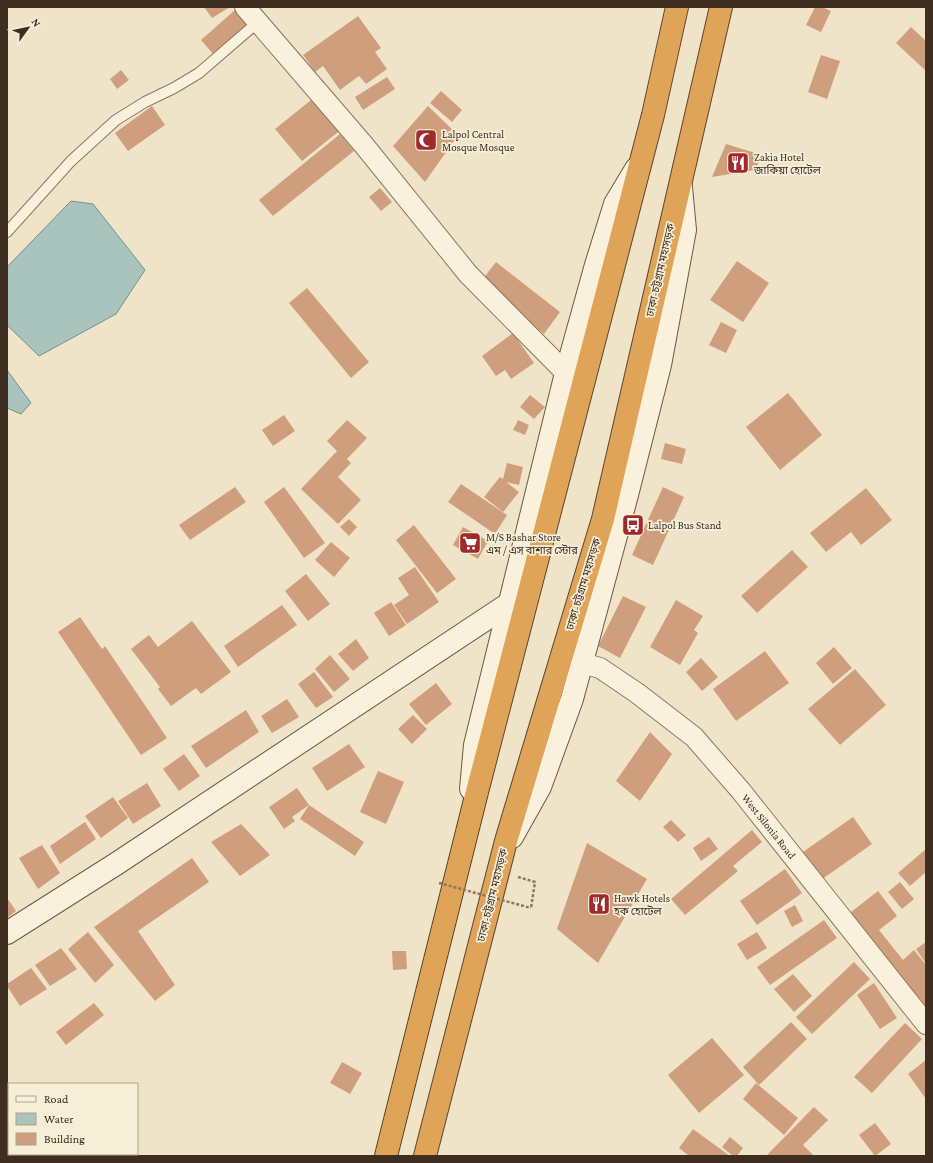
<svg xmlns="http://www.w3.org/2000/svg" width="933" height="1163" font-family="'Crimson Pro','Noto Sans Bengali',serif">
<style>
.water{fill:#a9c4bc;stroke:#6f938a}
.building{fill:#cf9f7d}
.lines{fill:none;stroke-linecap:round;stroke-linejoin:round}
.lane-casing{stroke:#8d765c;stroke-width:12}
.street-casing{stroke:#8d765c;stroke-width:22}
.secondary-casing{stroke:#6f573f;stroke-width:24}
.highway-casing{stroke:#5b4430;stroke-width:24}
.path{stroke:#8d765c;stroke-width:2.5;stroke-dasharray:3 2;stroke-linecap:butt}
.lane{stroke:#faf1dc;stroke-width:10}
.street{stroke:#faf1dc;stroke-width:20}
.secondary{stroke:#faf1dc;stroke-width:22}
.highway{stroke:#e0a458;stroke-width:22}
.path-bridge{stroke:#8d765c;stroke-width:2.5;stroke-dasharray:3 2;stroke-linecap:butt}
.labels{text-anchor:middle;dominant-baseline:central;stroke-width:3.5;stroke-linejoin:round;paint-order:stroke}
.poi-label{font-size:11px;fill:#3d2e20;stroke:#f7eed8;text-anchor:start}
.street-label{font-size:11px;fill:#3d2e20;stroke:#f7eed8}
</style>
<rect width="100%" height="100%" fill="#f0e4c8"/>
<!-- water -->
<g class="water">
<polygon points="71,201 93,204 145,270 116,314 39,356 7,325 7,267"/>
<polygon points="7,370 31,403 21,414 7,408"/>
</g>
<!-- building -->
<g class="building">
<polygon points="204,7 230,7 212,18"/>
<polygon points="815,7 822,7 831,11 821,32 806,25"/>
<polygon points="236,9 250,23 214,55 201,40"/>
<polygon points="358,16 381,48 375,52 387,69 366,84 359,76 340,90 323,66 315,72 303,55"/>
<polygon points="911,27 926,41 926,71 896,43"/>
<polygon points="821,55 840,61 827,99 808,92"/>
<polygon points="121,70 129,80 117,89 110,79"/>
<polygon points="387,77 395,89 363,110 355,97"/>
<polygon points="441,91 462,110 452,122 430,103"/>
<polygon points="316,96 343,128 302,161 275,129"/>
<polygon points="152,106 165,125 128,151 115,133"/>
<polygon points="428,106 458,135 425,182 393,146"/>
<polygon points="340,134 354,151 273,216 259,200"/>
<polygon points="726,144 762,155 755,170 712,177"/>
<polygon points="380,188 392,202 381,211 369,197"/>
<polygon points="737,261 769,283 743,322 710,300"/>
<polygon points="496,262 560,312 544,334 479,284"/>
<polygon points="307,288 369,362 351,378 289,303"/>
<polygon points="721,322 737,330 726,353 709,345"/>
<polygon points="513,333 534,363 511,379 505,370 496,376 482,356"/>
<polygon points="788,393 822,435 780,470 746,427"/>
<polygon points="530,395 545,407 534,419 520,407"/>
<polygon points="284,415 295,431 273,446 262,430"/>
<polygon points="347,420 367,438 347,459 351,463 338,477 361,500 338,524 301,489 337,451 327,441"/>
<polygon points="518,420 529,425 525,435 513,430"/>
<polygon points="665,443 686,449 682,464 661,459"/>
<polygon points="507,463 523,467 519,485 506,482 519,492 503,512 484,497 500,477 503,479"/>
<polygon points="461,484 507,515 495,534 448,502"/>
<polygon points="235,487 246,502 190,540 179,525"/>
<polygon points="284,487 325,543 304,558 264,502"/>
<polygon points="663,487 684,497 653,565 632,555"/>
<polygon points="866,488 892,520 861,545 851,532 826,552 810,533"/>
<polygon points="349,519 357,527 349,536 340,527"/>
<polygon points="414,525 456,579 437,593 396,540"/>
<polygon points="463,527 488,541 478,559 453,545"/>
<polygon points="331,542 350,558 334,577 315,560"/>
<polygon points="792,550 808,567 757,613 741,596"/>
<polygon points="415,567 439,602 407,624 394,605 409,595 398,578"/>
<polygon points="306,574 330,604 308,621 285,591"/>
<polygon points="623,596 646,607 620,658 598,646"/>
<polygon points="676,600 703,616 694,630 698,633 680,665 650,647"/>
<polygon points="391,602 406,625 389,636 374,613"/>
<polygon points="282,605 297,625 238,667 224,646"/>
<polygon points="80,617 102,649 105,646 167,738 141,755 58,632"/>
<polygon points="192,621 231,672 201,694 196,688 171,706 158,689 160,687 131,649 149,635 158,647"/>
<polygon points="356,639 369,658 353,671 338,654"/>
<polygon points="834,647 852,668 833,684 816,663"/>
<polygon points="765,651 789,683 736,721 713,689"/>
<polygon points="330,655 350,679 334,692 315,669"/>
<polygon points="701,658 718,677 702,691 686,672"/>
<polygon points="855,669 886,705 840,745 808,709"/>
<polygon points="314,672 333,697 316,708 298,684"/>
<polygon points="436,683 452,704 426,725 409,704"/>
<polygon points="287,699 299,717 272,733 261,716"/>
<polygon points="246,710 259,732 206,768 191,746"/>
<polygon points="413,715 427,729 412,744 398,729"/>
<polygon points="650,732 672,754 640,801 616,781"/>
<polygon points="349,744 365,767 327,791 312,768"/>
<polygon points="184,754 200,776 179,791 163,769"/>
<polygon points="378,771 404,782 386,824 360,812"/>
<polygon points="147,783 161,806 133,824 118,801"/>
<polygon points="297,788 309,805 292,817 295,821 284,829 269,807"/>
<polygon points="113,797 128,818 101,838 85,816"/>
<polygon points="309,805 364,842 355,856 300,819"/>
<polygon points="853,817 872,844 818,882 800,854"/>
<polygon points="671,820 686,835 678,842 663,827"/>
<polygon points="85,822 96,839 60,864 50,846"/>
<polygon points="241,824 270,855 240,876 211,842"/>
<polygon points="752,830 762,842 733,866 738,871 685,915 671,899"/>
<polygon points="709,837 718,849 701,861 693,848"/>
<polygon points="587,843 647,879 598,963 557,929"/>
<polygon points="42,845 60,873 38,889 19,858"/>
<polygon points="926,849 926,872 910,886 898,873"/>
<polygon points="192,858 209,882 138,931 175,985 155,1001 94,927"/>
<polygon points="785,869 802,893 757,925 740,901"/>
<polygon points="900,882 914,899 902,909 888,892"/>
<polygon points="878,891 897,916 879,930 903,960 914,950 926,965 926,1018 846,916"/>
<polygon points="7,898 16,911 7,918"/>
<polygon points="795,905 803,921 792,927 784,911"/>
<polygon points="824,920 837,938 770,985 757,967"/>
<polygon points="88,932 114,965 95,983 68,949"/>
<polygon points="757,932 767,948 747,960 737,944"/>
<polygon points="926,942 926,964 916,949"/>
<polygon points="61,948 77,969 50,986 35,965"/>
<polygon points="392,951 406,951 407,969 393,970"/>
<polygon points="854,962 870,979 812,1034 796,1017"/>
<polygon points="31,968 47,989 20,1006 7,986 7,984"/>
<polygon points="793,974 812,996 794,1012 774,989"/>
<polygon points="874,983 897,1018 880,1029 857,995"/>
<polygon points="94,1003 104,1015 66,1045 56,1032"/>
<polygon points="791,1022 807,1039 759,1085 743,1067"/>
<polygon points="905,1023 922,1039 872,1093 854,1077"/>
<polygon points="712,1038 744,1075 699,1113 668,1075"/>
<polygon points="926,1060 926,1099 908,1074"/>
<polygon points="342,1062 362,1073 350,1094 330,1083"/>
<polygon points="756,1083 798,1118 784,1135 743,1099"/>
<polygon points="814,1107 828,1120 803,1145 814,1156 769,1156 767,1155"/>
<polygon points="875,1123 891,1144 875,1156 859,1135"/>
<polygon points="693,1129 730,1156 689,1156 679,1148"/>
<polygon points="730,1137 743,1148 737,1156 733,1156 722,1147"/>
</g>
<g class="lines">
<!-- lane casing -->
<g class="lane-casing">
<polyline id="lane" points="7,232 71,161 116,120 145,102 174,88 199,73 258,22"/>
</g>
<!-- street casing -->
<g class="street-casing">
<g id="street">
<polyline points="245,7 363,144 468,274 566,373"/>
<path id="s1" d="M582,663L600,668L637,693L694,737L741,791L926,1024"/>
</g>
</g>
<!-- secondary casing -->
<g class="secondary-casing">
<g id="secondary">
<polyline points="471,789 475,745 566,373 596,265 615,204 636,169"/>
<polyline points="512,837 540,787 572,699 627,495 660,365 685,230 681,187"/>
<polyline points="7,933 116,864 510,603"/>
</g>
</g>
<!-- highway casing -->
<g class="highway-casing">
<g id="highway">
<polyline points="386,1156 478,788 653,115 677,7"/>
<polyline points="425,1156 506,841 603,519 721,7"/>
</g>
</g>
<!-- path -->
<polyline class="path" points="518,877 535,882 531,908"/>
<!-- lane -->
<use href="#lane" class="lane"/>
<!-- street -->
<use href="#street" class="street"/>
<!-- secondary -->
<use href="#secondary" class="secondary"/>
<!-- highway -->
<use href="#highway" class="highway"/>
<!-- path-bridge -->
<polyline class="path-bridge" points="439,883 531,908"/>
</g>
<!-- icons -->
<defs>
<g id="mosque-square" transform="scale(1.15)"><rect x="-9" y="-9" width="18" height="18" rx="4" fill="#9e2a2b" stroke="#f7eed8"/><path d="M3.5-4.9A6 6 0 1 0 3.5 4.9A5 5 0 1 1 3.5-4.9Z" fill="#fff"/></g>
<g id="restaurant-square" transform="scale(1.15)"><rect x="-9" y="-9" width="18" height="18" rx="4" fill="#9e2a2b" stroke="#f7eed8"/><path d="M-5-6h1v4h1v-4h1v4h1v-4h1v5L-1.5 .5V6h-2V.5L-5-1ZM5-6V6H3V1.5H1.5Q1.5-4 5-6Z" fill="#fff"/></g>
<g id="bus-square" transform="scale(1.15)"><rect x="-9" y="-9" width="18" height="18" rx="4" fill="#9e2a2b" stroke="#f7eed8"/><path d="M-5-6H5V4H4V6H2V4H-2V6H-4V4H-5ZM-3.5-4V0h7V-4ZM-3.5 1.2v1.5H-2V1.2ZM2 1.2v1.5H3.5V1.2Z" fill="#fff"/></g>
<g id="supermarket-square" transform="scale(1.15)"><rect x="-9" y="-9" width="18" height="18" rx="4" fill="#9e2a2b" stroke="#f7eed8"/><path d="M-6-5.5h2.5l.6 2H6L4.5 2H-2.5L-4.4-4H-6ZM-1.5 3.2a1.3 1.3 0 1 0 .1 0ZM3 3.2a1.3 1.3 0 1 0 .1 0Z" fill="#fff"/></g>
</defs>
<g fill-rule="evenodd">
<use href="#mosque-square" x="426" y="140"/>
<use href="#restaurant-square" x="738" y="163"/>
<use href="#bus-square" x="633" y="525"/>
<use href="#supermarket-square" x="470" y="543"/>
<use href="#restaurant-square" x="599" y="904"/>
</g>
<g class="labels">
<!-- poi labels -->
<g class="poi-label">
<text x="442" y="134">Lalpol Central<tspan x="442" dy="13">Mosque Mosque</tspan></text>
<text x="754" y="157">Zakia Hotel<tspan x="754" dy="13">জাকিয়া হোটেল</tspan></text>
<text x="648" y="525">Lalpol Bus Stand</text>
<text x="486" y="537">M/S Bashar Store<tspan x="486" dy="13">এম / এস বাশার স্টোর</tspan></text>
<text x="614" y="898">Hawk Hotels<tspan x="614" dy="13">হক হোটেল</tspan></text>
</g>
<!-- street labels -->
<g class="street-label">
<text transform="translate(660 270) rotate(-77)">ঢাকা-চট্টগ্রাম মহাসড়ক</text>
<text transform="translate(583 584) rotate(-73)">ঢাকা-চট্টগ্রাম মহাসড়ক</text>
<text stroke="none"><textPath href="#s1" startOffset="252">West Silonia Road</textPath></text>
<text transform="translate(492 895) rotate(-76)">ঢাকা-চট্টগ্রাম মহাসড়ক</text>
</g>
</g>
<!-- border -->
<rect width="933" height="1163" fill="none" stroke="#3d2e20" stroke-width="16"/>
<!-- legend -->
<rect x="8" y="1083" width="130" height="72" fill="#f7eed8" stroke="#ada18e"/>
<rect x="16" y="1096" width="20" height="6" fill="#faf1dc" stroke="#ada18e"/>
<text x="44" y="1103" font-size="12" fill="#3d2e20">Road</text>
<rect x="16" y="1113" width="20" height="12" fill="#a9c4bc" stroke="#ada18e"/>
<text x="44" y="1123" font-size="12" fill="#3d2e20">Water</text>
<rect x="16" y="1133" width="20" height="12" fill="#cf9f7d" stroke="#ada18e"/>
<text x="44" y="1143" font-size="12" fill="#3d2e20">Building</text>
<!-- north arrow -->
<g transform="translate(28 28) rotate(57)" stroke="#f7eed8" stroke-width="3" paint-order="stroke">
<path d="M0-3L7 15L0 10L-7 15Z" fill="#3d2e20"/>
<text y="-6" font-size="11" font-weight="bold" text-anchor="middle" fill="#3d2e20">N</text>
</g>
</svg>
